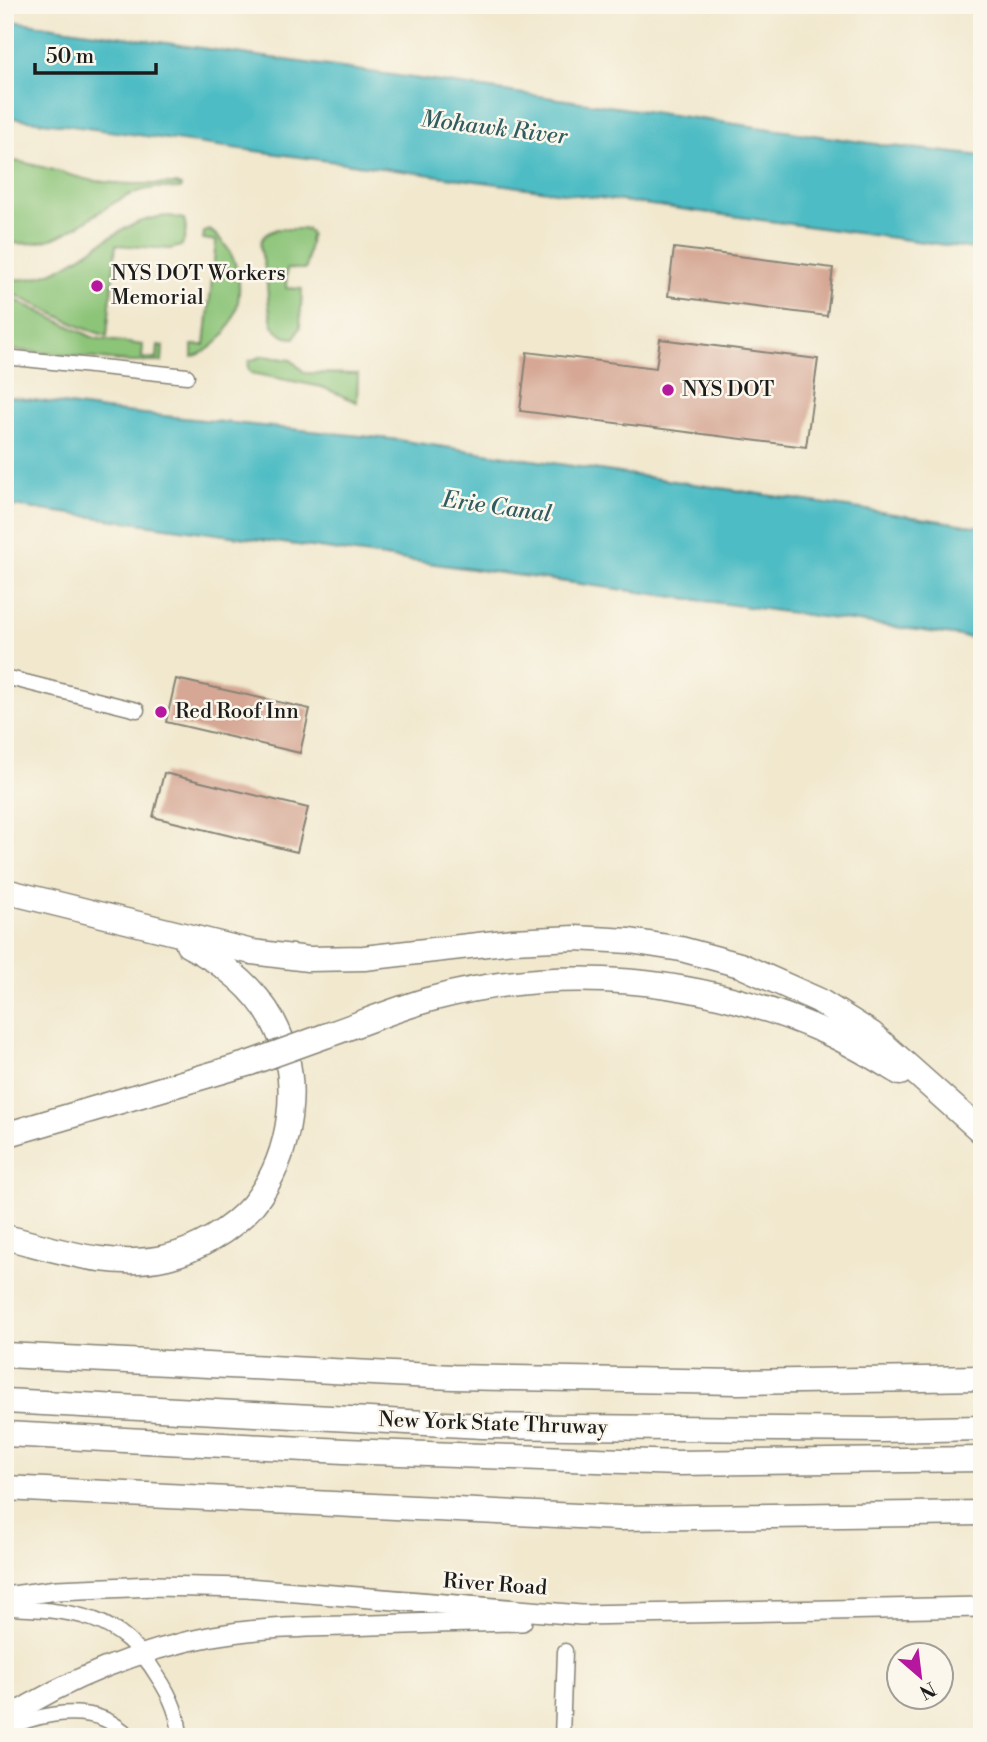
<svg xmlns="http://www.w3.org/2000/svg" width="987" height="1742" font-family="'Libre Bodoni',serif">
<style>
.green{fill:#8cc478;stroke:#54704a;stroke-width:2}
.water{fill:#4ebcc4;stroke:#356c70;stroke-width:2}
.building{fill:#d6a794}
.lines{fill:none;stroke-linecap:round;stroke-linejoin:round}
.minor-casing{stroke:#868275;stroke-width:17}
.secondary-casing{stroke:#868275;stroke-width:22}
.motorway-casing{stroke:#868275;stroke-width:27}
.minor{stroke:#fff;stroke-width:14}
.secondary{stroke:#fff;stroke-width:19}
.motorway{stroke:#fff;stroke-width:24}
.motorway-bridge-casing{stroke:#868275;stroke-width:27;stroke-linecap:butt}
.motorway-bridge{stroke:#fff;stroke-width:24}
.poi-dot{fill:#b5179e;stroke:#fbf7ec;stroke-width:2.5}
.labels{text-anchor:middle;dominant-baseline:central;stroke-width:5;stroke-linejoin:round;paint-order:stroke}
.poi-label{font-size:21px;fill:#1c1c1c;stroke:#fbf7ec;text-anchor:start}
.street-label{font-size:21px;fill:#1c1c1c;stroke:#fbf7ec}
.water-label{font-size:23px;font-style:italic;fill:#305c5f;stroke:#fbf7ec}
</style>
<rect width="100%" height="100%" fill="#fbf7ec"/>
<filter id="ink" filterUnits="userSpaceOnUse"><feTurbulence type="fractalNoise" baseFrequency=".0143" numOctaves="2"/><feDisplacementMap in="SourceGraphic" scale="14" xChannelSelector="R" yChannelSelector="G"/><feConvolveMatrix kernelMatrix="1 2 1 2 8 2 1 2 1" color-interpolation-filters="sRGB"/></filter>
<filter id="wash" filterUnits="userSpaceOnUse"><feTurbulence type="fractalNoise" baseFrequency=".00686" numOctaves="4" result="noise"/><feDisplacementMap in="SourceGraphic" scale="28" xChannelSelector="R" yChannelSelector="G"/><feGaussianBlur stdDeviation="1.57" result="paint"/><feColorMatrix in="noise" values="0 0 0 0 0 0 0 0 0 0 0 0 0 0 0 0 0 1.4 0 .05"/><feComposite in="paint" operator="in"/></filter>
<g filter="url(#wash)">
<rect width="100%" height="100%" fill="#f1e8ce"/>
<!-- green -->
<g class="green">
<path d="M5,160C35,162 61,174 90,180C119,185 147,184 176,184L181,186V189C172,189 162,187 154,188C97,196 73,254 5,242Z"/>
<path d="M170,216L184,219C187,227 186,239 181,246L170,249L116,245L107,336L83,328L5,290V279C73,287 107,217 170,216Z"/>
<path d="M277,229H307L311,234L306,269H287L286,288L302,289L300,327L295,338C286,339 276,333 273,325C266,306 269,283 264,264C263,257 259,249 261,242C263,234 270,232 277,229Z"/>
<path d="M209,230C217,234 223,242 228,249C252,287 236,343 192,357V345H205L216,241L203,239L204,232Z"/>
<polygon points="5,295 94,338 143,345 142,358 157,359 158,345 163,346 162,362 130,362 5,349"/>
<polygon points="263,356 291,360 305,373 358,374 357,402 322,387 251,373 248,369 249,361"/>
</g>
<!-- water -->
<g class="water">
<polygon points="5,20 883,145 982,156 982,250 5,117"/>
<polygon points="5,396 105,410 391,439 982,527 982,639 5,505"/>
</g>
<g id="blocks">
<!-- building -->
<g class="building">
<polygon points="674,248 833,268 827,316 668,296"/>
<polygon points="660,339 818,359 806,447 520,411 527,352 656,368"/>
<polygon points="176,679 310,709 300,753 166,722"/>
<polygon points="164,773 308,808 297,852 153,817"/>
</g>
</g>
</g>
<g filter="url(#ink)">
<use href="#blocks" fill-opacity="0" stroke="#868275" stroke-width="2"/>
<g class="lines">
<!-- minor casing -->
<g class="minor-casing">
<g id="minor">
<polyline points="5,357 187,376"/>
<polyline points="5,677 137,710"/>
<path d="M5,1608C75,1611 118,1612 158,1677C170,1695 179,1715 180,1737"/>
<path d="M5,1729C34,1716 73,1707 104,1719C114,1723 123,1731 132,1737"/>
<polyline points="562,1737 565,1651"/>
</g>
</g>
<!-- secondary casing -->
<g class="secondary-casing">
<g id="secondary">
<polyline points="5,1597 57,1590 154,1586 247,1588 581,1615 982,1607"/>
<path d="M5,1719C68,1679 139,1650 213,1636C257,1628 301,1627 346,1626C404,1624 463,1622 522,1621"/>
</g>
</g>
<!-- motorway casing -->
<g class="motorway-casing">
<g id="motorway">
<polyline points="5,891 252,952 308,959 364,958 513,941 575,938 630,941 681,949 740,965 818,1000 872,1034 982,1132"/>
<path d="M325,1036C360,1024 395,1009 431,999C561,964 698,977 821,1030C848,1041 875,1058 900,1073"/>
<polyline points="5,1135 250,1063"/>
<path d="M5,1237C58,1250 112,1270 167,1257C197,1250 231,1230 252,1206C292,1157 304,1078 273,1021C254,986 223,963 188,945"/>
<polyline points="5,1355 453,1377 738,1382 982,1378"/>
<polyline points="5,1401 483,1426 882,1430 982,1428"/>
<polyline points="5,1434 344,1451 678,1463 982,1459"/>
<polyline points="5,1488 619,1518 982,1513"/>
</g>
</g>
<!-- minor -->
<use href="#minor" class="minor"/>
<!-- secondary -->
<use href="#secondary" class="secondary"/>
<!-- motorway -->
<use href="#motorway" class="motorway"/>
<!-- motorway-bridge casing -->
<g class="motorway-bridge-casing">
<polyline id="motorway-bridge" points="250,1063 325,1036"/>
</g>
<!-- motorway-bridge -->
<use href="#motorway-bridge" class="motorway-bridge"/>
</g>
</g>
<!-- markers -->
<g class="poi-dot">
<circle cx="97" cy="286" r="7"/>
<circle cx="668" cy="390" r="7"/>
<circle cx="161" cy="712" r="7"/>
</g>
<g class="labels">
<!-- poi labels -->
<g class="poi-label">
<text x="111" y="274">NYS DOT Workers<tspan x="111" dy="24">Memorial</tspan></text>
<text x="682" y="390">NYS DOT</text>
<text x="175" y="712">Red Roof Inn</text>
</g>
<!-- street labels -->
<g class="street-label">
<text transform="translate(493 1424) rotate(2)">New York State Thruway</text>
<text transform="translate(495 1585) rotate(4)">River Road</text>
</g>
<!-- water labels -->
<g class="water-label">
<text transform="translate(494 128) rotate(7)">Mohawk River</text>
<text transform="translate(497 507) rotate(8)">Erie Canal</text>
</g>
</g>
<!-- margin -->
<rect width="987" height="1742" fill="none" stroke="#fbf7ec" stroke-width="28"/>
<!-- north arrow -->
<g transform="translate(920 1676) rotate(152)"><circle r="33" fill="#fbf7ec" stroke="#a29f99" stroke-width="2"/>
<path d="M0-5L12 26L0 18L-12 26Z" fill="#b5179e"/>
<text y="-10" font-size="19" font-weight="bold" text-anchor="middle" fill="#1c1c1c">N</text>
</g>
<!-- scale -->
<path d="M35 63v10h121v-10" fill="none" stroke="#1c1c1c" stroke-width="3.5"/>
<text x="46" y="63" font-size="21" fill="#1c1c1c" stroke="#fbf7ec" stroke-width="5" paint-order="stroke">50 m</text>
</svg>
